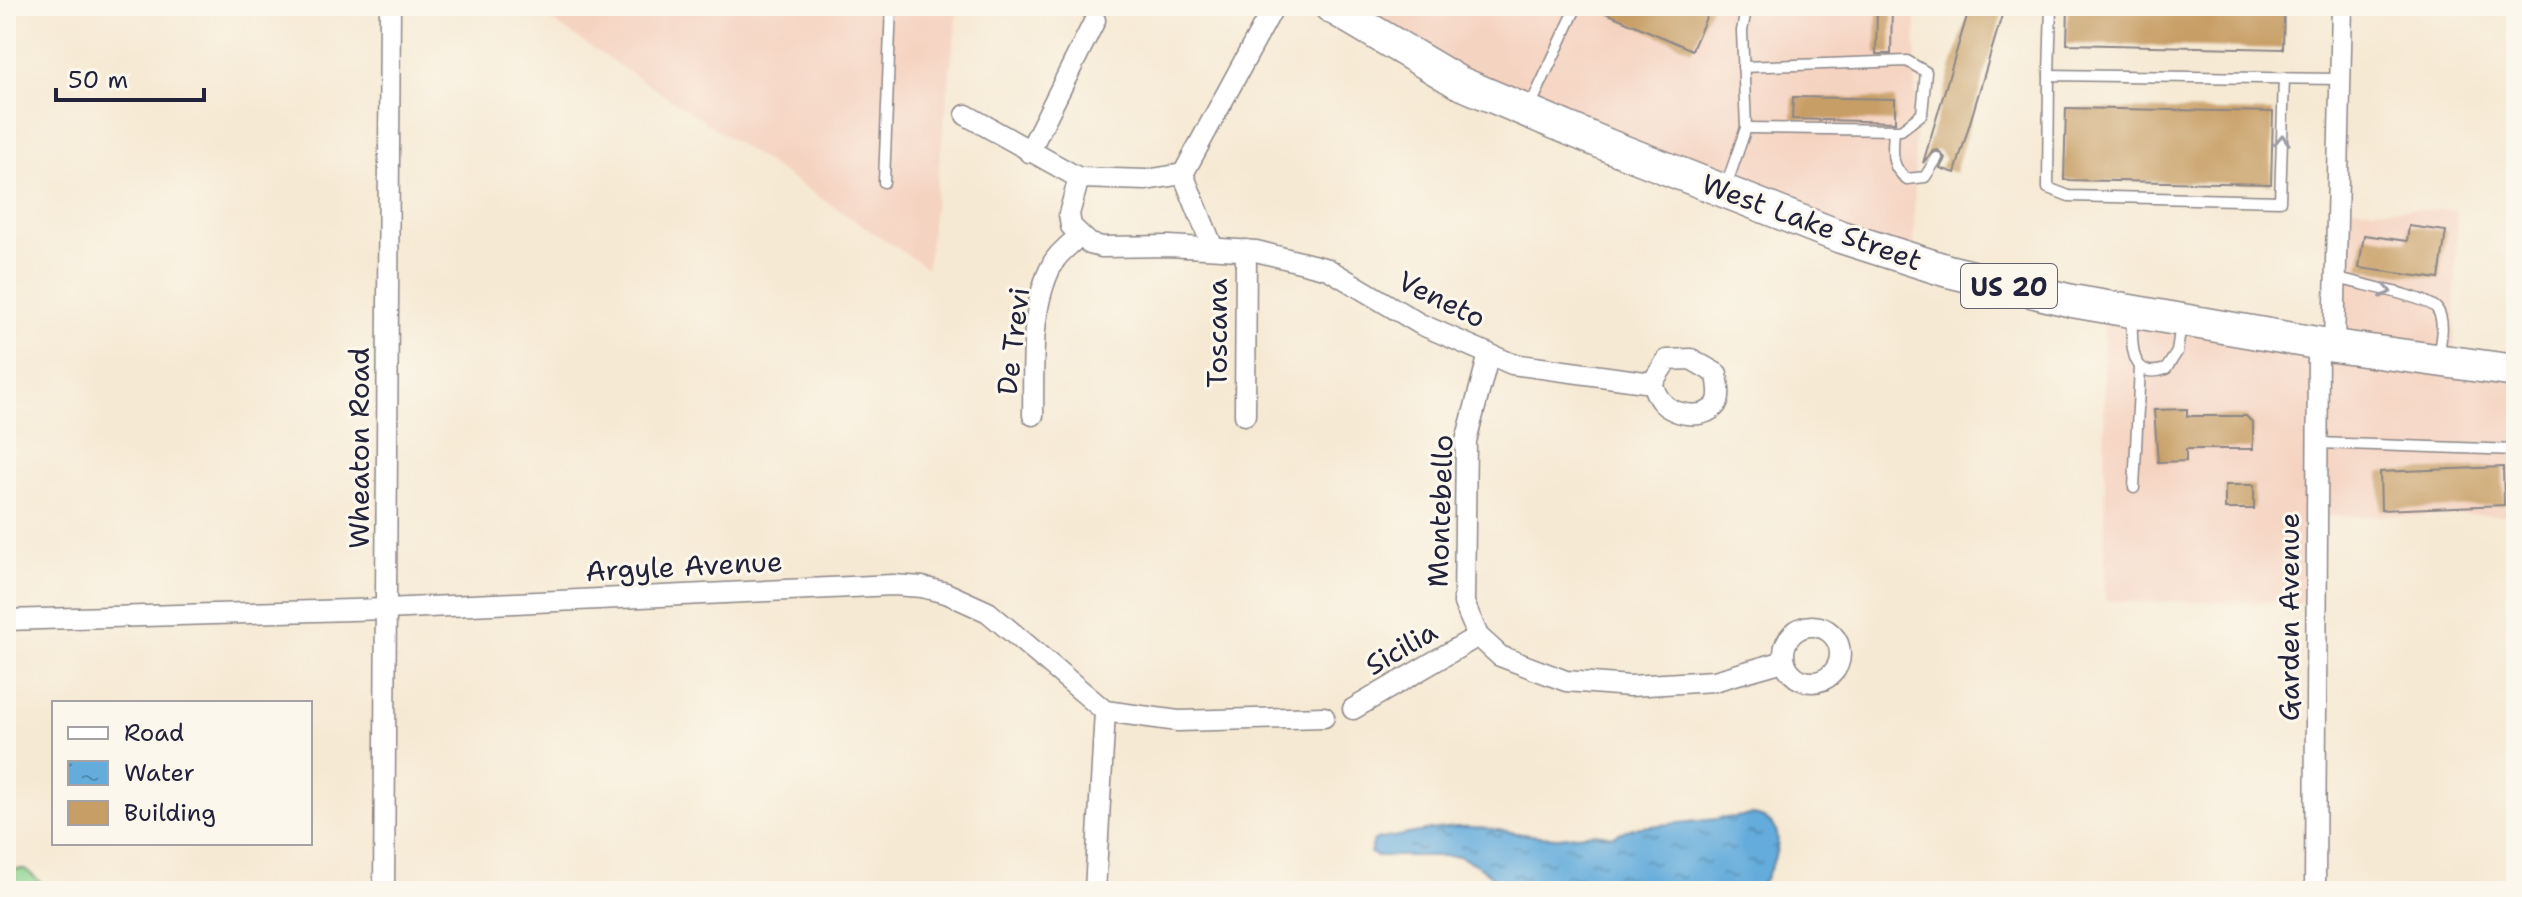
<svg xmlns="http://www.w3.org/2000/svg" width="2522" height="897" font-family="'Shantell Sans',sans-serif">
<style>
.built{fill:#f5d3c1}
.wetland{fill:url(#wetland-marsh);stroke:#567a64;stroke-width:2}
.water{fill:url(#water-ripples);stroke:#42678b;stroke-width:2}
.building{fill:#c79e65}
.lines{fill:none;stroke-linecap:round;stroke-linejoin:round}
.service-casing{stroke:#8c8687;stroke-width:13}
.minor-casing{stroke:#8c8687;stroke-width:23}
.primary-casing{stroke:#8c8687;stroke-width:35}
.service{stroke:#fff;stroke-width:10}
.minor{stroke:#fff;stroke-width:20}
.primary{stroke:#fff;stroke-width:32}
.oneway{stroke:#9c9ca7}
.labels{text-anchor:middle;dominant-baseline:central;stroke-width:6;stroke-linejoin:round;paint-order:stroke}
.shield{fill:#fbf7ec;stroke:#636270;stroke-width:2}
.shield-label{font-size:26px;font-weight:bold;fill:#22223b}
.street-label{font-size:28px;fill:#22223b;stroke:#fbf7ec}
</style>
<defs>
<pattern id="wetland-marsh" width="20" height="14" patternUnits="userSpaceOnUse" patternTransform="scale(2)"><rect width="20" height="14" fill="#8bd28d"/><path d="M1 5h8M5 5V1M11 12h8M15 12V8" fill="none" stroke="#78b47b"/></pattern>
<pattern id="water-ripples" width="26" height="14" patternUnits="userSpaceOnUse" patternTransform="scale(2)"><rect width="26" height="14" fill="#63acdb"/><path d="M2 4q2-2 4 0t4 0M15 11q2-2 4 0t4 0" fill="none" stroke="#518cb3"/></pattern>
</defs>
<rect width="100%" height="100%" fill="#fbf7ec"/>
<filter id="ink" filterUnits="userSpaceOnUse"><feTurbulence type="fractalNoise" baseFrequency=".0125" numOctaves="2"/><feDisplacementMap in="SourceGraphic" scale="16" xChannelSelector="R" yChannelSelector="G"/><feConvolveMatrix kernelMatrix="1 2 1 2 8 2 1 2 1" color-interpolation-filters="sRGB"/></filter>
<filter id="wash" filterUnits="userSpaceOnUse"><feTurbulence type="fractalNoise" baseFrequency=".006" numOctaves="4" result="noise"/><feDisplacementMap in="SourceGraphic" scale="32" xChannelSelector="R" yChannelSelector="G"/><feGaussianBlur stdDeviation="1.8" result="paint"/><feColorMatrix in="noise" values="0 0 0 0 0 0 0 0 0 0 0 0 0 0 0 0 0 1.4 0 .05"/><feComposite in="paint" operator="in"/></filter>
<g filter="url(#wash)">
<rect width="100%" height="100%" fill="#f6e9d3"/>
<!-- built -->
<g class="built">
<polygon points="529,6 958,6 927,268"/>
<polygon points="1345,6 1916,6 1914,257 1465,77"/>
<polygon points="2343,208 2457,210 2454,354 2339,340"/>
<polygon points="2104,311 2313,348 2311,603 2105,601"/>
<polygon points="2324,350 2516,376 2516,515 2325,516"/>
</g>
<!-- wetland -->
<polygon class="wetland" points="6,869 25,869 51,891 6,891"/>
<!-- water -->
<path class="water" d="M1753,815C1796,822 1773,869 1757,891H1510L1479,866L1459,856H1377L1370,853L1374,840C1402,836 1445,825 1472,827C1501,829 1529,837 1558,837C1578,836 1592,830 1612,836L1633,828Z"/>
<g id="blocks">
<!-- building -->
<g class="building">
<polygon points="1590,6 1711,6 1692,50"/>
<polygon points="1877,6 1892,6 1891,54 1876,54"/>
<polygon points="1970,6 2002,15 1955,173 1940,168 1945,158 1938,150 1933,151 1923,163"/>
<polygon points="2068,6 2284,6 2283,49 2067,44"/>
<polygon points="1793,97 1895,99 1895,122 1792,119"/>
<polygon points="2066,108 2273,112 2271,184 2064,180"/>
<polygon points="2409,226 2446,231 2439,279 2359,268 2364,235 2407,241"/>
<polygon points="2187,409 2187,416 2246,416 2253,423 2253,449 2186,449 2186,461 2158,462 2154,410"/>
<polygon points="2503,467 2504,505 2381,510 2380,472"/>
<rect x="2225" y="485" width="29" height="24"/>
</g>
</g>
</g>
<g filter="url(#ink)">
<use href="#blocks" fill-opacity="0" stroke="#8c8687" stroke-width="2"/>
<g class="lines">
<!-- service casing -->
<g class="service-casing">
<g id="service">
<polyline points="1743,67 1907,61 1926,72 1922,114 1901,130 1746,128"/>
<polyline points="2049,75 2051,6"/>
<polyline points="2284,78 2280,201 2069,196 2048,188 2049,75 2340,79"/>
<polyline points="1529,109 1577,6"/>
<path d="M1894,130C1893,151 1889,166 1907,179L1925,177L1937,158"/>
<polyline points="884,182 891,6"/>
<polyline points="1725,189 1746,128 1742,31 1745,15 1751,6"/>
<path d="M2335,277C2355,284 2428,296 2437,309C2446,322 2440,343 2438,358"/>
<path d="M2132,314C2132,338 2127,382 2166,369L2177,352L2181,323"/>
<polyline points="2514,374 2516,424"/>
<polyline points="2318,443 2516,450"/>
<polyline points="2134,488 2140,367"/>
</g>
</g>
<!-- minor casing -->
<g class="minor-casing">
<g id="minor">
<path d="M966,115L1079,178L1069,214L1071,226L1090,244L1102,247L1169,246L1256,251L1328,269L1420,324L1512,364L1652,383C1654,388 1656,395 1660,400C1671,415 1703,421 1716,405C1722,396 1718,384 1717,374L1691,359L1667,360L1652,383"/>
<polyline points="1029,152 1095,20"/>
<polyline points="1183,174 1274,6"/>
<polyline points="1183,174 1213,248"/>
<polyline points="1079,178 1146,180 1183,174"/>
<polyline points="2334,346 2342,6"/>
<polyline points="1489,354 1466,441 1464,603 1478,636 1500,656 1566,681 1630,686 1714,681 1784,661"/>
<path d="M1033,415C1034,366 1029,307 1053,263C1058,253 1071,244 1079,236"/>
<polyline points="1245,415 1246,250"/>
<polyline points="6,620 386,609 893,585 922,587 946,593 988,612 1105,711 1178,721 1324,717"/>
<circle cx="1812" cy="654" r="28"/>
<polyline points="1353,709 1478,636"/>
<polyline points="384,891 390,6"/>
<polyline points="1095,891 1105,711"/>
<polyline points="2315,891 2318,344"/>
</g>
</g>
<!-- primary casing -->
<g class="primary-casing">
<polyline id="primary" points="1330,6 1458,82 1612,147 1841,237 1948,271 2072,301 2334,346 2516,371"/>
</g>
<!-- service -->
<use href="#service" class="service"/>
<!-- minor -->
<use href="#minor" class="minor"/>
<!-- primary -->
<use href="#primary" class="primary"/>
</g>
<!-- one-way arrows -->
<defs><path id="oneway-chevron" d="M-2-3.5L2.5 0L-2 3.5" fill="none" stroke-width="1.6" stroke-linecap="round" stroke-linejoin="round" transform="scale(2)"/></defs>
<g class="oneway">
<use href="#oneway-chevron" transform="translate(2282 140) rotate(-88)"/>
<use href="#oneway-chevron" transform="translate(2386 291) rotate(12)"/>
</g>
</g>
<g class="labels">
<!-- shield labels -->
<rect class="shield" x="1961" y="264" width="96" height="44" rx="6"/>
<g class="shield-label">
<text x="2009" y="286">US 20</text>
</g>
<!-- street labels -->
<g class="street-label">
<text transform="translate(1812 222) rotate(20)">West Lake Street</text>
<text transform="translate(1442 299) rotate(26)">Veneto</text>
<text transform="translate(1217 333) rotate(-90)">Toscana</text>
<text transform="translate(1013 341) rotate(-83)">De Trevi</text>
<text transform="translate(359 448) rotate(-90)">Wheaton Road</text>
<text transform="translate(1440 511) rotate(-88)">Montebello</text>
<text transform="translate(684 566) rotate(-3)">Argyle Avenue</text>
<text transform="translate(2289 617) rotate(-90)">Garden Avenue</text>
<text transform="translate(1401 648) rotate(-30)">Sicilia</text>
</g>
</g>
<!-- margin -->
<rect width="2522" height="897" fill="none" stroke="#fbf7ec" stroke-width="32"/>
<!-- legend -->
<rect x="52" y="701" width="260" height="144" fill="#fbf7ec" stroke="#a4a2a5" stroke-width="2"/>
<rect x="68" y="727" width="40" height="12" fill="#ffffff" stroke="#a4a2a5" stroke-width="2"/>
<text x="124" y="741" font-size="24" fill="#22223b">Road</text>
<rect x="68" y="761" width="40" height="24" fill="url(#water-ripples)" stroke="#a4a2a5" stroke-width="2"/>
<text x="124" y="781" font-size="24" fill="#22223b">Water</text>
<rect x="68" y="801" width="40" height="24" fill="#c79e65" stroke="#a4a2a5" stroke-width="2"/>
<text x="124" y="821" font-size="24" fill="#22223b">Building</text>
<!-- scale -->
<path d="M56 88v12h148v-12" fill="none" stroke="#22223b" stroke-width="4"/>
<text x="68" y="88" font-size="24" fill="#22223b" stroke="#fbf7ec" stroke-width="6" paint-order="stroke">50 m</text>
</svg>
